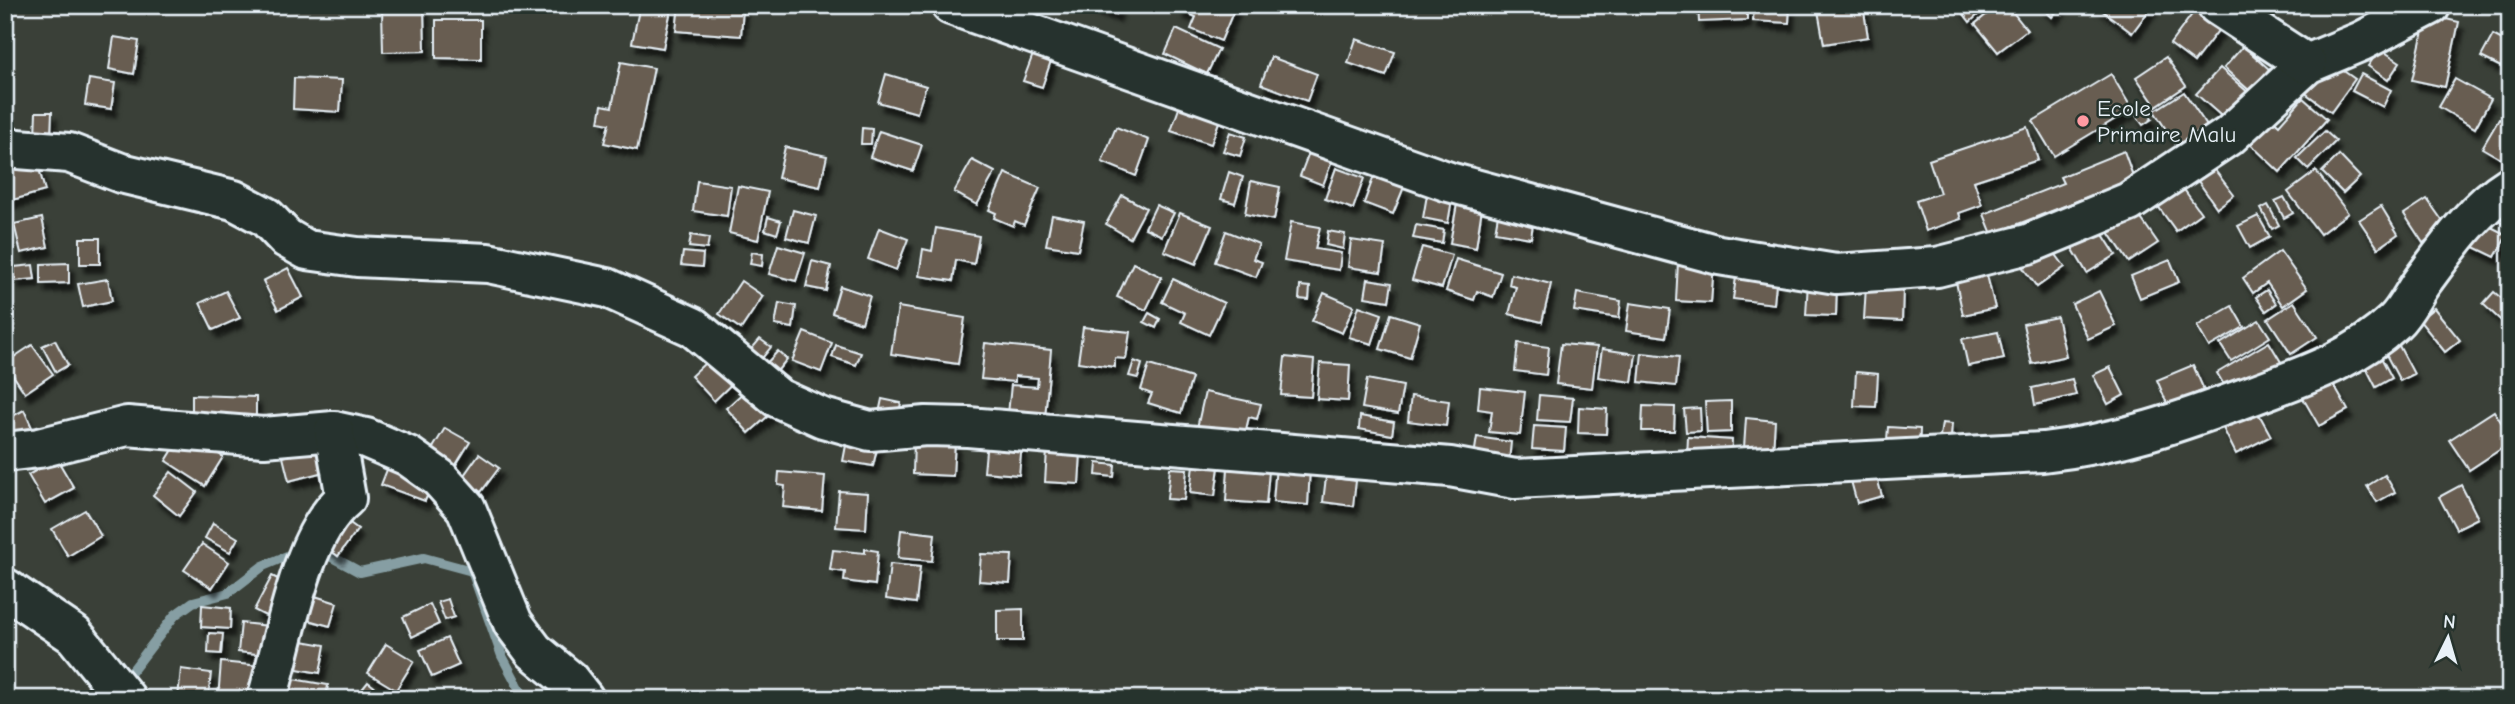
<svg xmlns="http://www.w3.org/2000/svg" width="2515" height="704" font-family="'Comic Neue',sans-serif">
<style>
.lines{fill:none;stroke-linecap:round;stroke-linejoin:round}
.stream{stroke:#869ea3;stroke-width:10}
.building{fill:#675d51;stroke:#e8f1f8;stroke-width:2;filter:url(#shadow)}
.minor-casing{stroke:#e8f1f8;stroke-width:44}
.minor{stroke:#26332d;stroke-width:38}
.poi-dot{fill:#ff9aa2;stroke:#26332d;stroke-width:2.5}
.labels{text-anchor:middle;dominant-baseline:central;stroke-width:5;stroke-linejoin:round;paint-order:stroke}
.poi-label{font-size:23px;fill:#e8f1f8;stroke:#26332d;text-anchor:start}
</style>
<defs>
<filter id="shadow"><feDropShadow dx="4.5" dy="8" stdDeviation="2" flood-color="#0009"/></filter>
</defs>
<rect width="100%" height="100%" fill="#3a4038"/>
<filter id="ink" filterUnits="userSpaceOnUse"><feTurbulence type="fractalNoise" baseFrequency=".0143" numOctaves="2"/><feDisplacementMap in="SourceGraphic" scale="14" xChannelSelector="R" yChannelSelector="G"/><feConvolveMatrix kernelMatrix="1 2 1 2 8 2 1 2 1" color-interpolation-filters="sRGB"/></filter>
<g filter="url(#ink)">
<g class="lines">
<!-- stream -->
<g class="stream">
<polyline points="317,549 360,572 424,558 472,571 502,656 525,699"/>
<polyline points="84,699 119,688 175,615 193,602 228,593 263,566 299,551"/>
</g>
</g>
<!-- building -->
<g class="building">
<polygon points="640,5 672,5 663,48 632,43"/>
<polygon points="679,5 743,8 741,36 676,31"/>
<polygon points="1087,5 1118,5 1116,14"/>
<polygon points="1181,5 1236,5 1221,41 1191,29 1196,17 1179,10"/>
<polygon points="1698,5 1747,5 1747,20 1699,22"/>
<polygon points="1754,5 1790,5 1789,23 1753,21"/>
<polygon points="1817,5 1863,5 1868,37 1824,44"/>
<polygon points="1957,5 1989,5 1970,22"/>
<polygon points="1998,5 2007,5 2027,30 1998,52 1975,24"/>
<polygon points="2039,5 2062,5 2052,17"/>
<polygon points="2095,5 2153,5 2132,33"/>
<polygon points="424,7 425,51 383,52 382,8"/>
<polygon points="2196,9 2220,28 2194,62 2170,44"/>
<polygon points="2437,17 2459,22 2445,87 2412,80 2425,22"/>
<polygon points="436,20 481,20 481,59 436,58"/>
<polygon points="1176,29 1219,49 1207,74 1165,54"/>
<polygon points="2493,35 2510,44 2501,67 2481,57"/>
<polygon points="114,37 139,41 134,74 109,69"/>
<polygon points="1356,39 1395,52 1386,76 1348,63"/>
<polygon points="2243,46 2269,69 2250,91 2224,68"/>
<polygon points="1035,49 1053,55 1042,87 1023,81"/>
<polygon points="2380,49 2400,62 2388,80 2368,66"/>
<polygon points="1271,57 1317,74 1307,101 1261,84"/>
<polygon points="2166,57 2186,86 2156,106 2136,77"/>
<polygon points="2328,60 2355,79 2331,112 2304,92"/>
<polygon points="621,62 654,68 637,150 604,143 609,124 599,122 602,105 612,107"/>
<polygon points="2220,68 2250,94 2227,121 2196,94"/>
<polygon points="886,74 926,86 917,113 878,102"/>
<polygon points="2111,74 2132,109 2054,156 2033,121"/>
<polygon points="2361,74 2391,90 2383,107 2352,91"/>
<polygon points="294,78 342,80 340,112 293,109"/>
<polygon points="89,79 115,83 111,109 85,105"/>
<polygon points="2455,79 2491,99 2475,128 2439,107"/>
<polygon points="2184,92 2207,126 2177,146 2154,111"/>
<polygon points="1184,94 1224,108 1211,144 1171,131"/>
<polygon points="2303,98 2327,119 2280,172 2248,142 2270,117 2279,125"/>
<polygon points="2144,108 2152,119 2143,125 2135,114"/>
<polygon points="36,112 52,112 51,136 35,136"/>
<polygon points="2499,119 2510,125 2510,164 2482,148"/>
<polygon points="1116,127 1149,140 1136,176 1102,162"/>
<polygon points="2027,127 2038,160 1974,181 1982,205 1959,213 1961,219 1926,231 1916,201 1940,193 1929,160"/>
<polygon points="862,128 872,129 871,144 861,144"/>
<polygon points="879,131 922,145 913,171 870,157"/>
<polygon points="2325,131 2336,141 2308,169 2297,158"/>
<polygon points="1230,132 1246,137 1240,156 1223,151"/>
<polygon points="785,147 827,156 820,187 778,178"/>
<polygon points="1311,147 1334,156 1323,185 1300,176"/>
<polygon points="2124,151 2134,179 1992,234 1984,214 2063,183 2060,177"/>
<polygon points="35,154 45,191 9,201 5,185 5,162"/>
<polygon points="2339,155 2360,177 2343,193 2322,172"/>
<polygon points="972,160 995,172 977,205 954,192"/>
<polygon points="1336,168 1364,178 1353,209 1325,199"/>
<polygon points="2214,169 2234,195 2217,208 2198,181"/>
<polygon points="2316,171 2348,213 2320,234 2288,192"/>
<polygon points="1229,172 1243,177 1235,203 1221,199"/>
<polygon points="1005,173 1040,188 1024,225 1015,221 1013,226 994,218 996,213 989,210"/>
<polygon points="1374,176 1404,187 1393,214 1364,203"/>
<polygon points="697,181 731,186 727,216 693,211"/>
<polygon points="1251,181 1280,187 1274,220 1245,214"/>
<polygon points="2180,184 2201,213 2176,231 2155,202"/>
<polygon points="738,186 768,192 758,240 729,233"/>
<polygon points="1428,189 1453,194 1448,223 1423,218"/>
<polygon points="1122,195 1146,208 1130,238 1106,224"/>
<polygon points="2284,197 2293,213 2284,218 2275,201"/>
<polygon points="2510,198 2510,230 2493,216"/>
<polygon points="2427,199 2446,226 2423,243 2404,214"/>
<polygon points="1500,203 1535,209 1531,238 1495,232"/>
<polygon points="1457,204 1482,208 1476,248 1450,243"/>
<polygon points="1156,205 1174,213 1162,236 1145,228"/>
<polygon points="2268,205 2279,225 2272,229 2261,209"/>
<polygon points="2381,206 2398,234 2378,248 2359,220"/>
<polygon points="2133,207 2158,243 2129,262 2105,226"/>
<polygon points="793,210 816,216 809,243 786,237"/>
<polygon points="1180,213 1212,226 1196,264 1164,251"/>
<polygon points="1052,215 1084,221 1078,250 1046,245"/>
<polygon points="2258,216 2270,237 2250,248 2238,226"/>
<polygon points="768,217 781,221 777,234 765,230"/>
<polygon points="42,218 48,247 21,253 14,224"/>
<polygon points="2093,219 2116,255 2087,273 2065,236"/>
<polygon points="2479,221 2507,235 2495,257 2468,244"/>
<polygon points="1291,222 1320,227 1315,249 1341,253 1339,270 1284,261"/>
<polygon points="1416,225 1444,230 1442,243 1413,238"/>
<polygon points="879,228 908,239 896,270 868,259"/>
<polygon points="936,228 979,236 974,264 956,260 953,281 919,276 923,249 932,251"/>
<polygon points="1226,231 1259,244 1253,259 1262,262 1256,277 1215,262"/>
<polygon points="1328,231 1345,234 1343,249 1326,245"/>
<polygon points="691,235 709,238 707,249 689,247"/>
<rect x="80" y="238" width="20" height="26"/>
<polygon points="1351,240 1385,245 1381,272 1348,267"/>
<polygon points="778,245 805,253 796,281 769,274"/>
<polygon points="2049,245 2065,267 2037,287 2021,265"/>
<polygon points="1422,247 1452,255 1442,288 1412,280"/>
<polygon points="2280,251 2307,289 2283,306 2267,283 2253,293 2243,278"/>
<polygon points="683,252 703,254 702,267 681,265"/>
<polygon points="752,252 763,254 762,266 750,264"/>
<polygon points="1456,259 1501,273 1493,297 1477,291 1474,300 1446,291"/>
<polygon points="2170,260 2179,282 2140,298 2131,276"/>
<polygon points="812,261 831,266 826,291 806,287"/>
<polygon points="1678,262 1714,265 1711,303 1676,301"/>
<polygon points="69,263 69,283 41,284 41,264"/>
<polygon points="1133,263 1162,277 1146,310 1117,297"/>
<polygon points="33,265 35,279 15,281 14,267"/>
<polygon points="288,268 303,297 278,310 263,281"/>
<polygon points="1737,270 1777,274 1774,304 1733,299"/>
<polygon points="1511,274 1551,284 1542,322 1509,314 1516,287 1509,285"/>
<polygon points="1987,275 1995,308 1963,315 1956,282"/>
<polygon points="108,279 112,301 83,307 78,284"/>
<polygon points="1173,279 1224,303 1209,335 1181,322 1185,313 1162,302"/>
<polygon points="1368,279 1392,283 1389,301 1365,297"/>
<polygon points="741,281 763,296 741,329 719,314"/>
<polygon points="1808,282 1837,284 1836,316 1806,315"/>
<polygon points="840,286 870,296 862,323 832,313"/>
<polygon points="1300,286 1310,287 1309,300 1299,299"/>
<polygon points="1866,286 1903,288 1902,321 1864,319"/>
<polygon points="2510,289 2510,329 2483,304 2494,292 2501,298"/>
<polygon points="2267,290 2276,304 2266,311 2256,297"/>
<polygon points="226,291 240,318 213,330 200,303"/>
<polygon points="2099,291 2116,326 2088,339 2072,304"/>
<polygon points="1324,293 1354,306 1342,333 1312,321"/>
<polygon points="1577,293 1621,301 1619,318 1574,311"/>
<polygon points="2294,302 2317,337 2291,354 2268,319"/>
<polygon points="779,303 796,306 793,328 775,325"/>
<polygon points="1630,303 1670,309 1666,337 1626,331"/>
<polygon points="1359,306 1382,314 1372,344 1349,337"/>
<polygon points="2232,306 2244,327 2209,347 2197,326"/>
<polygon points="898,307 965,318 958,364 891,354"/>
<polygon points="2434,308 2460,340 2445,352 2419,320"/>
<polygon points="1149,313 1160,319 1156,328 1144,322"/>
<polygon points="1391,314 1420,323 1410,358 1380,349"/>
<polygon points="2057,317 2066,356 2032,364 2023,324"/>
<polygon points="2259,320 2270,337 2231,361 2220,344"/>
<polygon points="1083,327 1130,332 1126,359 1115,358 1115,367 1078,362"/>
<polygon points="804,332 832,343 821,372 792,361"/>
<polygon points="1998,332 2004,359 1968,366 1962,339"/>
<polygon points="760,339 771,347 759,362 748,353"/>
<polygon points="55,340 68,365 56,372 42,346"/>
<polygon points="2269,342 2284,367 2231,397 2217,373"/>
<polygon points="2397,342 2414,374 2400,381 2383,349"/>
<polygon points="985,343 1051,350 1045,418 1008,414 1011,385 1037,387 1038,378 1015,376 1015,382 981,379"/>
<polygon points="1518,343 1549,347 1546,375 1515,371"/>
<polygon points="1561,344 1597,347 1592,388 1556,384"/>
<polygon points="32,345 53,374 25,393 5,363"/>
<polygon points="836,345 861,353 856,365 832,357"/>
<polygon points="1602,349 1636,354 1632,382 1598,377"/>
<polygon points="2377,350 2392,378 2376,387 2361,358"/>
<polygon points="718,351 741,375 714,401 691,376"/>
<polygon points="778,351 787,359 774,375 764,366"/>
<polygon points="1642,353 1679,357 1676,386 1639,382"/>
<polygon points="1285,357 1314,360 1311,397 1281,395"/>
<polygon points="1134,361 1142,364 1138,378 1129,376"/>
<polygon points="1320,363 1350,365 1348,401 1317,399"/>
<polygon points="1149,365 1192,378 1181,413 1148,403 1152,394 1141,390"/>
<polygon points="2193,365 2204,390 2168,406 2157,380"/>
<polygon points="2110,367 2124,395 2108,404 2093,375"/>
<polygon points="1856,372 1878,374 1876,407 1854,406"/>
<polygon points="2329,377 2348,410 2319,426 2300,393"/>
<polygon points="1367,379 1403,386 1398,414 1362,408"/>
<polygon points="2072,379 2076,395 2035,405 2032,388"/>
<polygon points="754,383 777,408 749,433 726,408"/>
<polygon points="1480,387 1525,392 1520,435 1489,432 1492,411 1478,409"/>
<polygon points="1205,392 1261,404 1257,419 1249,417 1244,438 1197,428"/>
<polygon points="192,395 256,397 256,424 192,422"/>
<polygon points="1539,395 1573,398 1570,422 1537,420"/>
<polygon points="1411,396 1449,401 1446,426 1408,421"/>
<polygon points="882,399 901,403 898,417 879,413"/>
<polygon points="1731,401 1731,432 1707,433 1705,402"/>
<polygon points="1643,406 1675,407 1674,431 1642,431"/>
<polygon points="1579,407 1607,409 1606,434 1578,433"/>
<polygon points="2255,407 2271,436 2236,454 2221,424"/>
<polygon points="1700,408 1701,431 1686,432 1684,409"/>
<polygon points="24,410 35,434 5,449 5,420"/>
<polygon points="2494,411 2510,436 2510,443 2469,470 2449,440"/>
<polygon points="1360,416 1394,422 1392,435 1359,429"/>
<polygon points="1746,418 1775,421 1773,451 1744,448"/>
<polygon points="1942,423 1952,424 1951,437 1940,436"/>
<polygon points="1534,426 1566,428 1564,451 1532,449"/>
<polygon points="1888,427 1920,429 1919,455 1886,453"/>
<polygon points="445,428 470,442 449,476 425,461"/>
<polygon points="184,432 223,457 205,486 166,461"/>
<polygon points="1477,437 1511,442 1509,461 1474,456"/>
<polygon points="1688,437 1732,440 1731,461 1687,458"/>
<polygon points="914,439 955,441 953,476 913,474"/>
<polygon points="847,440 878,445 873,466 843,461"/>
<polygon points="987,440 1022,443 1019,475 984,472"/>
<polygon points="328,445 335,469 289,481 283,457"/>
<polygon points="1047,450 1081,453 1079,484 1045,482"/>
<polygon points="479,454 499,468 481,492 462,478"/>
<polygon points="57,459 74,488 45,504 28,475"/>
<polygon points="1220,460 1215,496 1190,493 1193,465"/>
<polygon points="390,462 434,480 425,501 381,485"/>
<polygon points="1097,463 1115,465 1114,477 1096,475"/>
<polygon points="1276,465 1310,468 1308,505 1273,502"/>
<polygon points="1170,468 1187,469 1184,500 1167,499"/>
<polygon points="1228,468 1269,471 1266,504 1226,501"/>
<polygon points="171,472 197,492 179,516 153,495"/>
<polygon points="779,472 825,476 822,511 783,507 785,486 778,485"/>
<polygon points="1876,474 1882,496 1857,503 1851,481"/>
<polygon points="2385,475 2395,492 2377,502 2367,486"/>
<polygon points="1326,477 1356,481 1353,506 1323,502"/>
<polygon points="2461,485 2478,518 2456,529 2439,497"/>
<polygon points="839,491 868,493 866,529 836,527"/>
<polygon points="85,510 101,536 68,556 52,529"/>
<polygon points="343,518 358,529 338,556 323,545"/>
<polygon points="213,523 238,538 230,552 205,538"/>
<polygon points="901,530 935,534 932,561 898,558"/>
<polygon points="202,544 229,562 212,588 184,570"/>
<polygon points="865,549 878,551 875,585 844,581 845,572 830,570 833,550 865,553"/>
<polygon points="981,554 1012,555 1010,583 979,581"/>
<polygon points="890,564 920,567 916,603 886,599"/>
<polygon points="272,576 295,588 277,622 254,610"/>
<polygon points="315,596 337,603 330,626 308,620"/>
<polygon points="448,599 454,617 445,620 438,602"/>
<polygon points="430,604 439,624 412,637 403,617"/>
<polygon points="202,605 231,608 230,629 201,627"/>
<polygon points="1023,609 1023,641 997,641 997,610"/>
<polygon points="241,623 269,626 266,655 238,652"/>
<polygon points="209,633 223,634 221,654 208,653"/>
<polygon points="447,638 459,665 432,677 420,650"/>
<polygon points="302,641 325,645 320,673 297,669"/>
<polygon points="386,644 414,661 396,690 368,673"/>
<polygon points="221,662 260,666 257,699 218,699"/>
<polygon points="181,669 211,673 208,699 178,697"/>
<polygon points="287,678 328,685 326,699 283,699"/>
<polygon points="368,682 389,698 388,699 366,699 359,693"/>
</g>
<g class="lines">
<!-- minor casing -->
<g class="minor-casing">
<g id="minor">
<polyline points="951,5 1449,182 1719,255 1836,274 1937,267 2028,244 2129,202 2230,135 2307,64 2362,41 2431,5"/>
<polyline points="2217,5 2307,64"/>
<path d="M5,148L69,153L121,173L234,200L266,217L286,238L307,250L357,257L488,263L607,288L693,327L778,398L823,418L870,431L926,426L968,427L1450,467L1515,479L2043,452C2121,443 2180,422 2253,395C2303,376 2354,360 2394,322C2405,312 2412,296 2421,283C2447,248 2473,209 2510,186"/>
<polyline points="5,452 39,448 127,426 264,437 334,431 366,438 408,456 439,478 466,508 513,623 534,651 569,680 584,699"/>
<polyline points="5,588 74,635 126,699"/>
<path d="M267,699C284,643 300,534 346,498L334,431"/>
</g>
</g>
<!-- minor -->
<use href="#minor" class="minor"/>
</g>
</g>
<!-- markers -->
<circle class="poi-dot" cx="2083" cy="121" r="7"/>
<g class="labels">
<!-- poi labels -->
<g class="poi-label">
<text x="2097" y="108">Ecole<tspan x="2097" dy="26">Primaire Malu</tspan></text>
</g>
</g>
<!-- margin -->
<rect width="2515" height="704" fill="none" stroke="#26332d" stroke-width="28"/>
<rect x="14" y="14" width="2487" height="676" fill="none" stroke="#e8f1f8" stroke-width="2.5" filter="url(#ink)"/>
<!-- north arrow -->
<g transform="translate(2448 638) rotate(5)" stroke="#26332d" stroke-width="5" paint-order="stroke">
<path d="M0-5L12 26L0 18L-12 26Z" fill="#e8f1f8"/>
<text y="-10" font-size="19" font-weight="bold" text-anchor="middle" fill="#e8f1f8">N</text>
</g>
</svg>
